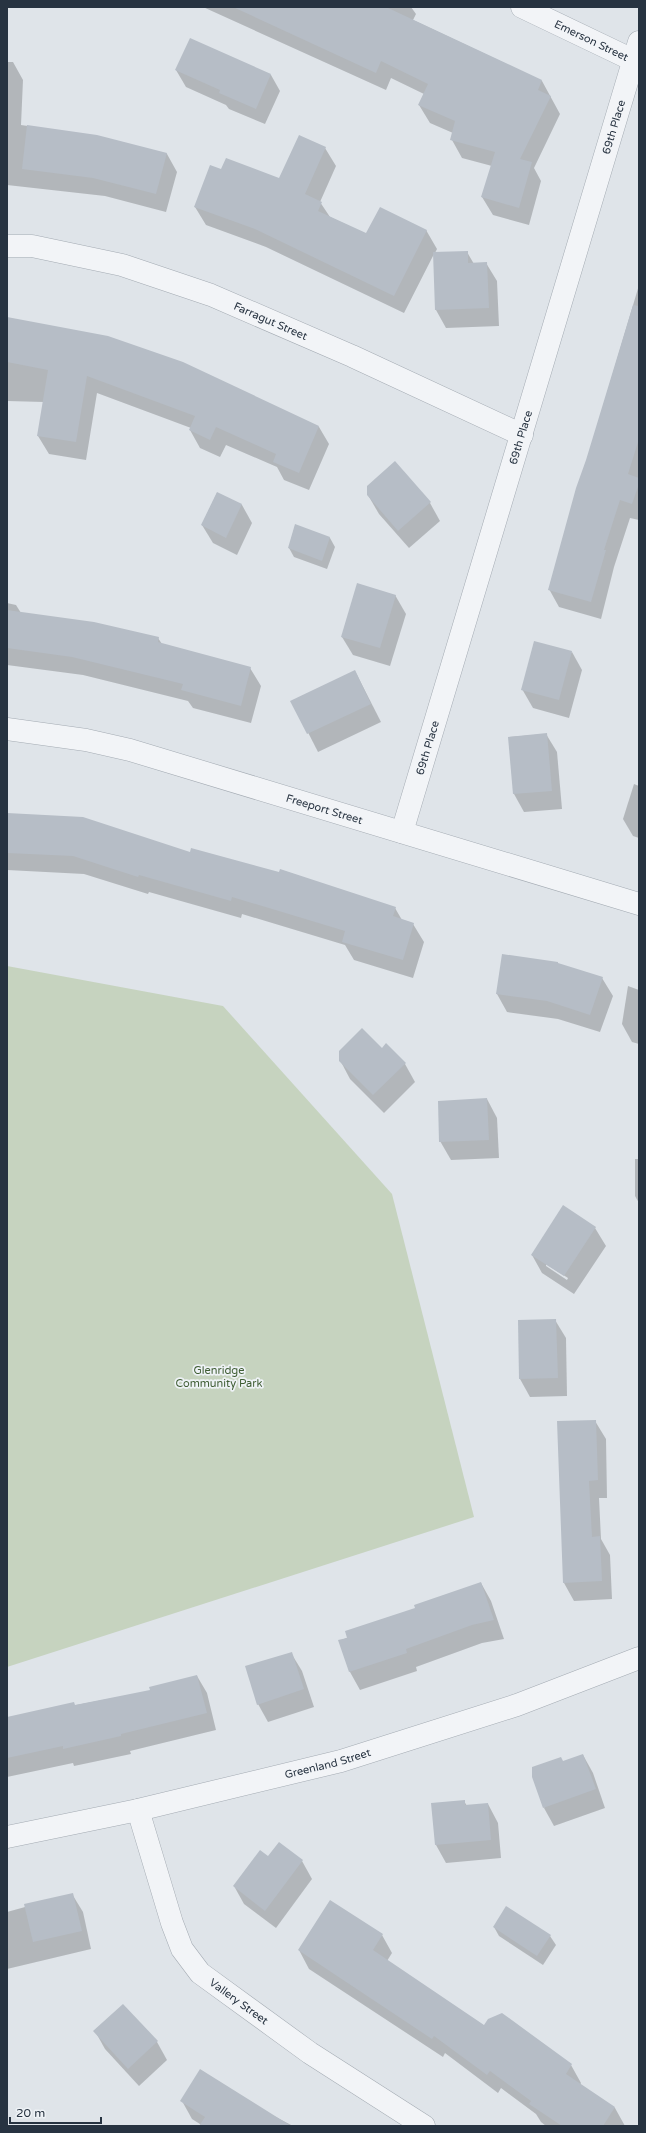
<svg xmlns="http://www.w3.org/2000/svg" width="646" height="2133" font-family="'Varela Round',sans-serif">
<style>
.green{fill:#c6d3bf}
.shadow{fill:#0003;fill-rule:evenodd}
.building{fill:#b6bdc6}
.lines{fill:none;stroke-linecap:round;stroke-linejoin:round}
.street-casing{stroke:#a4abb3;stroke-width:23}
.street{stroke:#f2f4f7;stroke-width:22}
.labels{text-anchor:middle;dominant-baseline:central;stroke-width:3.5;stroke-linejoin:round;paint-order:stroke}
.street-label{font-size:11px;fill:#273341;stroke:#eef2f6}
.park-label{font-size:11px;fill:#3f5d34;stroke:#eef2f6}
</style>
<rect width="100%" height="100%" fill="#dfe4e9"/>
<!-- green -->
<polygon class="green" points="7,966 223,1006 392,1194 474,1517 7,1667"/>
<!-- shadow -->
<g class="shadow">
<polygon points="203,7 411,7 416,14 413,20 542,81 560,114 534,168 541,181 529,225 493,215 482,197 492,166 462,158 452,140 453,133 430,123 419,105 424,94 391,78 386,90"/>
<polygon points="7,62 13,62 23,80 21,125 96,136 167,154 177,172 166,212 105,196 7,185"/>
<polygon points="176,70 271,75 280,91 265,124 229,109 226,105 186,87"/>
<polygon points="325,148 336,166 320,202 330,217 366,234 426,230 437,249 435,253 467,252 474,264 486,263 497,281 499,326 446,328 436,310 434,254 404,313 266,247 206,225 195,207 222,171 279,179"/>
<polygon points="639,285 639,520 630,518 614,567 601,619 559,607 549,589"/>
<polygon points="7,319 319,427 329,444 309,490 284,480 277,467 226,445 220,457 200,448 190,430 191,428 97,393 86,460 49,454 38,436 44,402 7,401"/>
<polygon points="217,493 242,505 252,523 237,555 213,543 202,525"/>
<polygon points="368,495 430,503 440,521 409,548 379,514"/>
<polygon points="295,526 330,538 335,547 327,569 294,557 289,548"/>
<polygon points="395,595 406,614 390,666 353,655 342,637"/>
<polygon points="7,603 16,605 21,613 158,638 162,644 250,668 261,686 251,723 193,708 188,701 83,675 7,665"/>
<polygon points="572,652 582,670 569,718 533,708 522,689"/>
<polygon points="355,671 381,722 318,752 292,701"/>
<polygon points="546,734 557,752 562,809 524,812 514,794 509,737"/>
<polygon points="634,784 639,786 639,838 633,836 623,819"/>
<polygon points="7,814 280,874 281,870 395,908 402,920 413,924 424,942 413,978 354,960 345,945 242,914 241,918 149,892 148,894 84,874 7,870"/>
<polygon points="559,965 602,978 613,996 600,1032 558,1019 507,1012 497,994"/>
<polygon points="628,986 639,990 639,1044 632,1042 622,1024"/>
<polygon points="382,1049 405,1064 415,1082 384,1113 350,1079 340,1060"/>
<polygon points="487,1099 497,1118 499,1158 451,1160 440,1141"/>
<polygon points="635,1159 639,1159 639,1203 635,1196"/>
<path d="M595,1228L606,1246L574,1294L542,1273L532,1255ZM546,1264L568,1278L567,1280L546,1266Z"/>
<polygon points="555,1320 566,1338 567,1396 530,1397 520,1379"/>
<polygon points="595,1421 606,1439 607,1498 599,1498 601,1539 610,1555 612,1599 574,1601 564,1583"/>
<polygon points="481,1583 491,1601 504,1639 482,1643 416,1667 417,1671 360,1690 350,1672 339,1641"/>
<polygon points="291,1653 302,1671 314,1707 268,1722 258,1704"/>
<polygon points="197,1676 207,1693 216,1730 130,1751 131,1754 74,1766 73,1763 7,1777 7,1718 151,1691"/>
<polygon points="583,1755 593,1773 605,1808 554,1826 544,1808 563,1762"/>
<polygon points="464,1801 467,1806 488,1804 498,1823 501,1858 446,1863 436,1845"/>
<polygon points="268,1857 302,1861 312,1879 276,1928 244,1904 234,1886"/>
<polygon points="72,1894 83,1912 91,1949 7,1969 7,1912"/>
<polygon points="494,1927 550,1936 556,1945 543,1965 499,1936"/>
<polygon points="382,1935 392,1953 387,1961 484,2026 571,2065 581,2083 580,2085 615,2108 625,2126 546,2126 541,2122 536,2114 501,2088 498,2093 445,2053 443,2057 309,1969 299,1950"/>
<polygon points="95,2031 157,2042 167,2060 139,2086 105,2049"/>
<polygon points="182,2101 274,2116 293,2126 203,2126 192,2119"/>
</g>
<!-- building -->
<g class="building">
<polygon points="233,7 386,7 542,80 538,90 551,96 520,159 532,162 519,208 481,197 495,152 450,140 455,121 418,105 428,84 381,61 376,73"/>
<polygon points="190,38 271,74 256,109 219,93 220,90 175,70"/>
<polygon points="27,125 97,135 167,153 156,194 93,178 22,169"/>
<polygon points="299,135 326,147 305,194 322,202 318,211 366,233 380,207 427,230 394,296 255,229 194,207 210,165 221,169 226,158 279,178"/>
<polygon points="468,251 468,263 487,262 489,308 435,310 433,252"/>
<polygon points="633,305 639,306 639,439 628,474 639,478 639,484 632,504 620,500 604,550 606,550 591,602 548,590 576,488 586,460"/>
<polygon points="7,317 108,336 183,362 319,426 299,473 273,462 276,454 216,427 210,440 189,430 195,416 87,376 76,442 37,436 48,370 7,362"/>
<polygon points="395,461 431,502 398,531 367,495 367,486"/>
<polygon points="217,492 242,504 226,538 201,525"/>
<polygon points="295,524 330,537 322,561 288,548"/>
<polygon points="357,583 396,595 380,648 341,637"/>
<polygon points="7,610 94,622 159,637 158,642 251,667 241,706 181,690 183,684 72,657 7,648"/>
<polygon points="534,641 572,651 559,700 521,690"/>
<polygon points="355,670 371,704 307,734 290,701"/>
<polygon points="547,733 552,791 513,794 508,737"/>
<polygon points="7,813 83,817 190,852 191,848 279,872 280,869 396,907 393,916 414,923 403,960 342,942 345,931 232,897 231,901 139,875 138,877 73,856 7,853"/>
<polygon points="502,954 558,962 558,963 603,977 590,1015 547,1001 496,994"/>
<polygon points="362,1028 382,1048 386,1043 406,1063 373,1095 339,1061 339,1051"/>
<polygon points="487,1098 489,1140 439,1142 438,1101"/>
<polygon points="563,1205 596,1227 564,1276 531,1255"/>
<polygon points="556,1319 558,1378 519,1379 518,1320"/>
<polygon points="596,1420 598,1480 589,1481 592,1537 600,1536 602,1581 563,1583 557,1421"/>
<polygon points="481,1582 494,1620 472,1625 406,1649 407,1653 349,1672 338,1640 347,1638 345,1631 415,1608 414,1605"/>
<polygon points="292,1652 304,1689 257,1705 245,1666"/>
<polygon points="197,1675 207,1713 121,1734 121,1736 63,1749 63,1746 7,1758 7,1717 74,1702 75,1705 150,1690 149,1687"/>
<polygon points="583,1754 596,1789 543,1808 532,1777 532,1767 561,1757 563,1761"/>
<polygon points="465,1800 465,1805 488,1803 491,1840 435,1845 431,1803"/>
<polygon points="279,1842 303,1860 265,1911 233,1886 260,1850 268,1856"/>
<polygon points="73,1893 82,1931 33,1942 24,1904"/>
<polygon points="330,1900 383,1934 373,1950 484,2025 488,2019 502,2013 572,2064 566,2074 615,2107 603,2126 562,2126 529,2104 531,2101 490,2071 487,2075 434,2036 432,2039 298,1950"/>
<polygon points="506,1906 551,1935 537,1956 493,1927"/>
<polygon points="123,2004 158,2041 128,2069 93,2031"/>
<polygon points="200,2069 291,2126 199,2126 205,2117 180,2101"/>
</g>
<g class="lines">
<!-- street casing -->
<g class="street-casing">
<g id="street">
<path id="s1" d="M522,7L639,63"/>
<path id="s2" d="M7,246H32L122,265L211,295L352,356L522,435"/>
<path id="s3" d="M7,729L86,740L130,750L639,904"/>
<path id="s4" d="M402,832L639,42"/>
<path id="s5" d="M138,1810L172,1923L182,1949L200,1973L310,2053L424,2126"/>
<path id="s6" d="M7,1837L138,1810L341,1761L517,1705L639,1658"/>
</g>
</g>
<!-- street -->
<use href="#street" class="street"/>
</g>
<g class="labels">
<!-- street labels -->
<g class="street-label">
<text stroke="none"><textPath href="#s1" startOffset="77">Emerson Street</textPath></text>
<text stroke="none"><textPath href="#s4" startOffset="736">69th Place</textPath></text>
<text stroke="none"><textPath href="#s2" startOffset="276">Farragut Street</textPath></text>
<text stroke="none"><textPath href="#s4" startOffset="412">69th Place</textPath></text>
<text stroke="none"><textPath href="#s4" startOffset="88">69th Place</textPath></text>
<text stroke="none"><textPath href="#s3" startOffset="328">Freeport Street</textPath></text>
<text stroke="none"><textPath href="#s6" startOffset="329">Greenland Street</textPath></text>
<text stroke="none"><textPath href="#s5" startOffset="224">Vallery Street</textPath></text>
</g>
<!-- park labels -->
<g class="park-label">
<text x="219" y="1370">Glenridge<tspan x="219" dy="13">Community Park</tspan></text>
</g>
</g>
<!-- border -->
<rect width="646" height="2133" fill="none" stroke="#273341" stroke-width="16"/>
<!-- scale -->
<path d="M10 2117v6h91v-6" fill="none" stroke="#273341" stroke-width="2"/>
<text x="16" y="2117" font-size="12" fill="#273341" stroke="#eef2f6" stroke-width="3" paint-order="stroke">20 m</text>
</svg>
